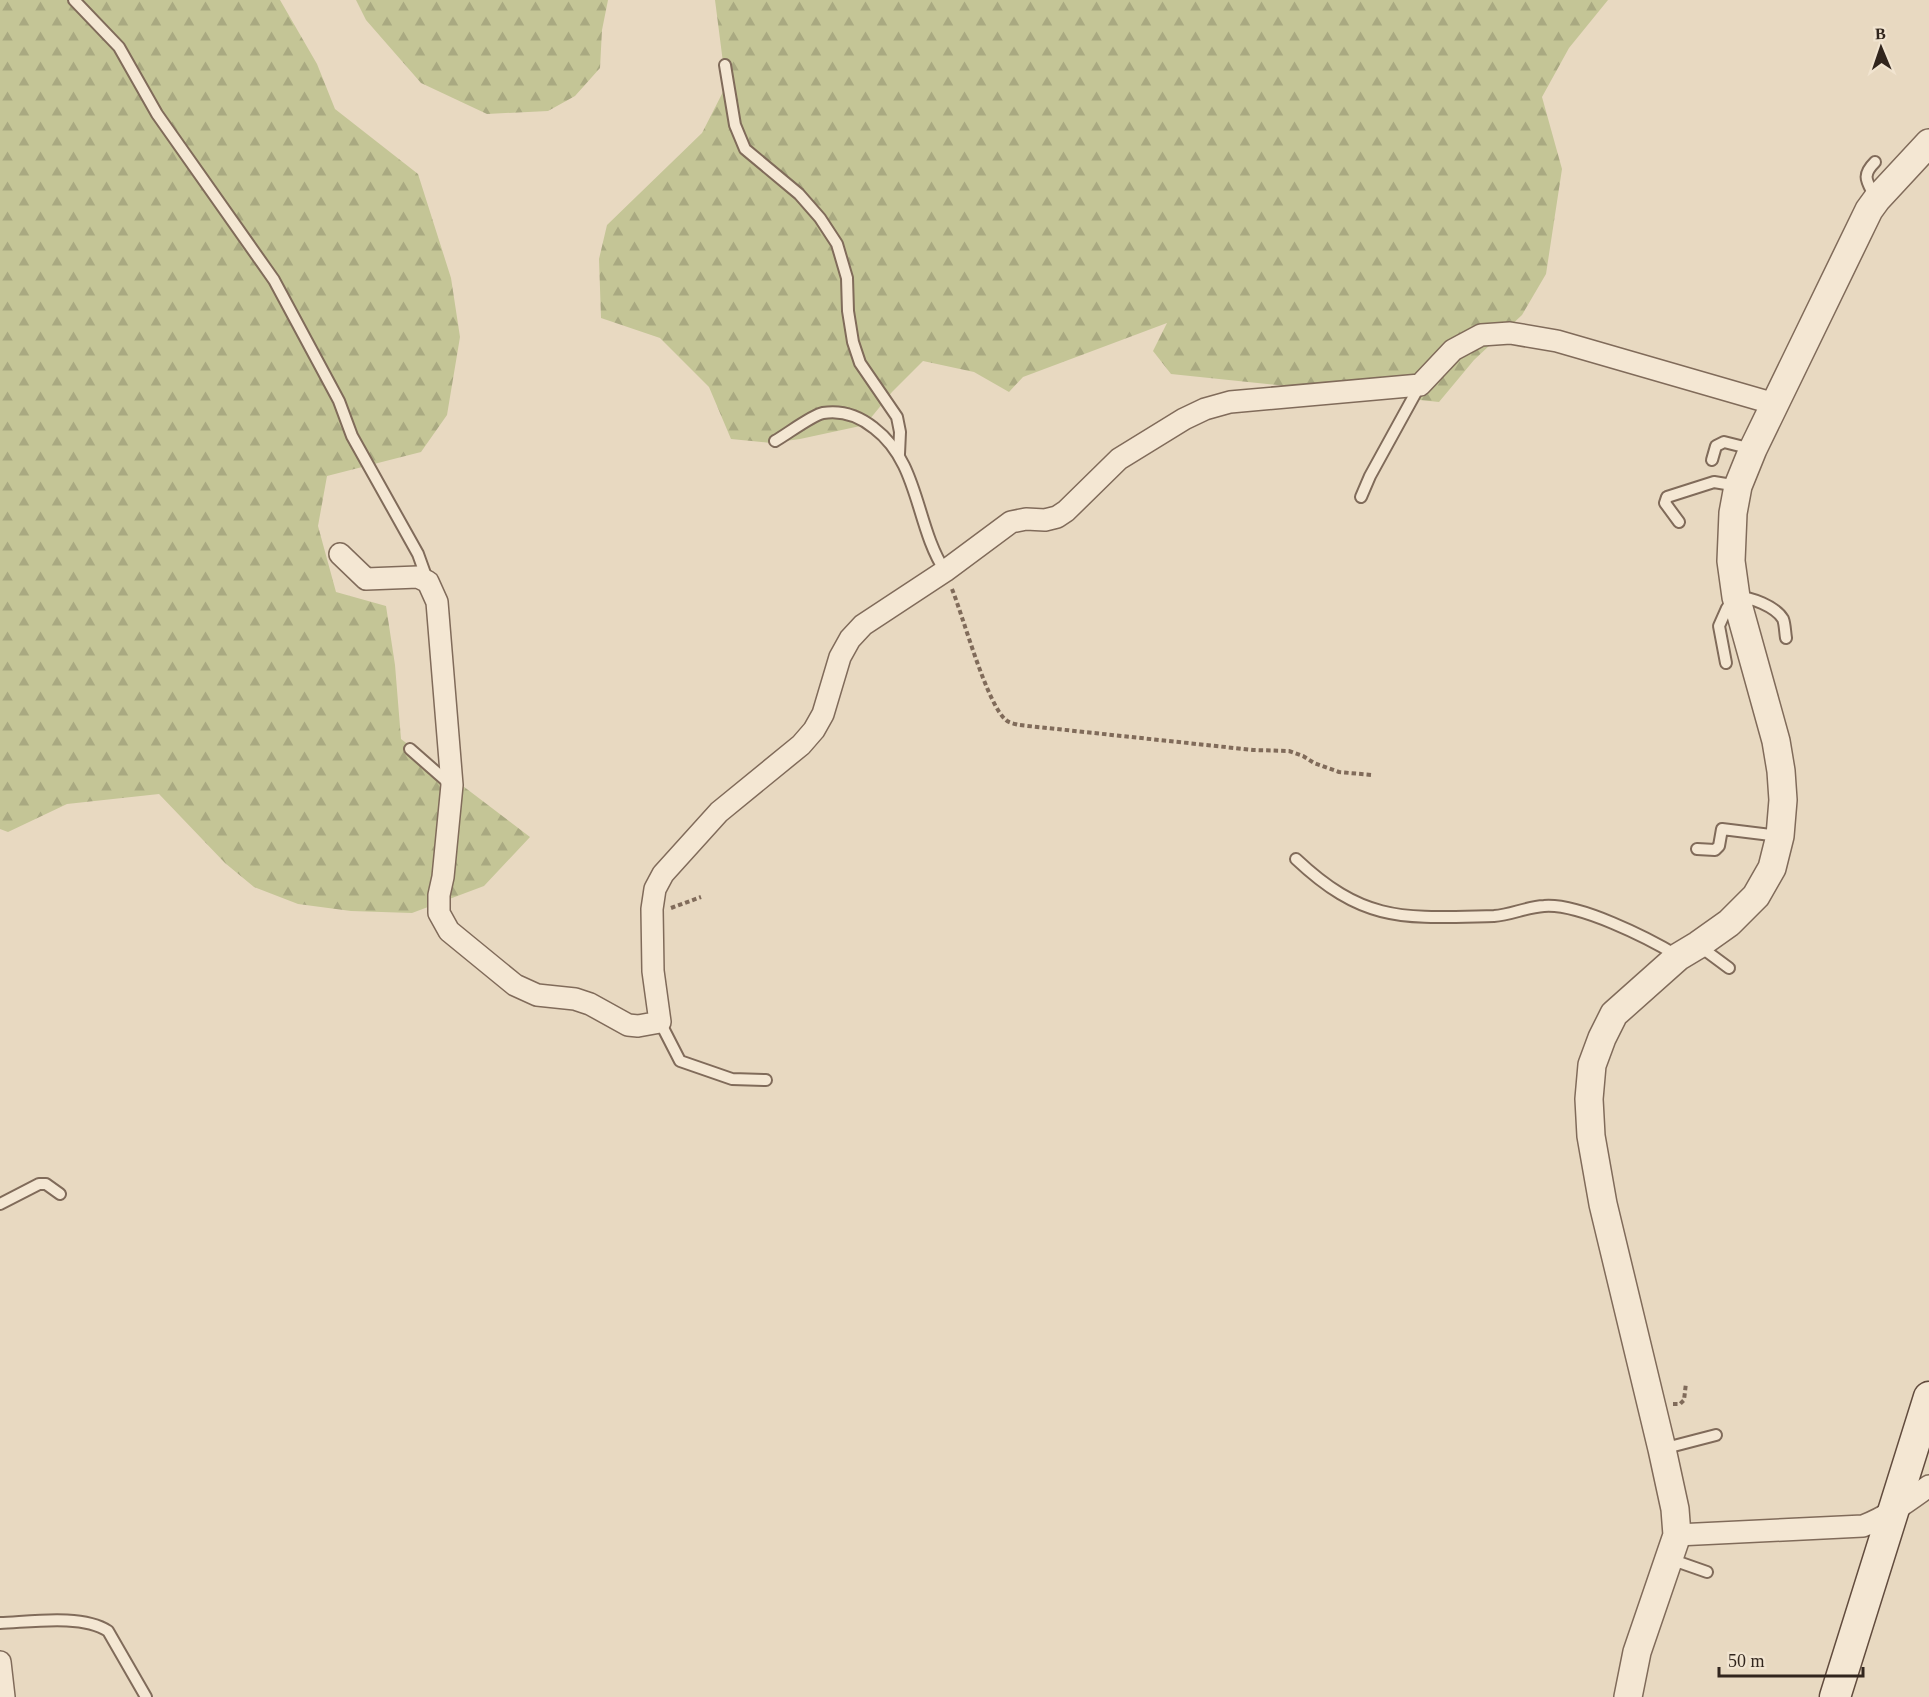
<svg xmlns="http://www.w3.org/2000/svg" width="1929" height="1697" font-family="'Times New Roman',serif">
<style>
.forest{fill:url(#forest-firs)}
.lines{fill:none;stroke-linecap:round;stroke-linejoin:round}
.service-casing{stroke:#806b5a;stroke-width:14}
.minor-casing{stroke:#806b5a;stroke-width:24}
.tertiary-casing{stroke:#806b5a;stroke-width:30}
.secondary-casing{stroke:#624c3e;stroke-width:33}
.path{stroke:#806b5a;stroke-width:4;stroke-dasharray:4.5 3;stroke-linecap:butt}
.service{stroke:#f4e7d3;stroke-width:10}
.minor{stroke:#f4e7d3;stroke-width:21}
.tertiary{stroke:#f4e7d3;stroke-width:27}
.secondary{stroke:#f4e7d3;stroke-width:30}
</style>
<defs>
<pattern id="forest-firs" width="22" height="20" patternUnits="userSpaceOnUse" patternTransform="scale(1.5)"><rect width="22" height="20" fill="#c4c596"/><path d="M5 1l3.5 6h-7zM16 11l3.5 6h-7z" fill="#a9a981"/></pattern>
</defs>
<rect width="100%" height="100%" fill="#e8d9c1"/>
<!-- forest -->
<g class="forest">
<polygon points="0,0 280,0 317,64 335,109 418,174 451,278 460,337 447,415 421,452 327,476 318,526 336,592 386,606 395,665 401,739 530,837 484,886 412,913 351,911 298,904 254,887 225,863 159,794 67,804 8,832 0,829"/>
<polygon points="356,0 608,0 602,30 600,68 575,96 548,111 487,114 421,83 366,20"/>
<polygon points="715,0 1608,0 1569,48 1542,97 1562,169 1546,274 1522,315 1474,360 1439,402 1171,374 1153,351 1167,323 1023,377 1009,392 974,372 923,361 892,392 865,425 800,439 771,443 731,439 709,387 660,338 601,318 599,259 607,225 702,133 726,86"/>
</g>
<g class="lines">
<!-- service casing -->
<g class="service-casing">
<g id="service">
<polyline points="74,0 119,47 157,114 274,280 339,401 352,436 418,554 427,579"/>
<polyline points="725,65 735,125 745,149 799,194 820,218 837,244 847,278 848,311 853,342 860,363 897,417 900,432 899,454"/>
<path d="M1875,162C1860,177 1868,182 1876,199"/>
<path d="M775,441C786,435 812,415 823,413C842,410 859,416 874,428C920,463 915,525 945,571"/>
<polyline points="1712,460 1716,446 1724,442 1752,449"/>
<polyline points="1361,497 1370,476 1420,385"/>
<polyline points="1679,522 1665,503 1667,497 1714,482 1738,486"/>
<path d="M1736,597C1750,596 1776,607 1783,619C1785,624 1785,632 1786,638"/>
<polyline points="1726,663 1719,626 1727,608 1735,605"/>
<polyline points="410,749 451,785"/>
<polyline points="1697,849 1715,850 1719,846 1722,829 1779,836"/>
<path d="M1296,859C1365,924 1405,918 1494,916C1511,915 1526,907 1544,906C1579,903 1648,938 1678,956"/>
<polyline points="1698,945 1729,968"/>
<polyline points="660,1022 680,1061 732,1079 766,1080"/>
<polyline points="0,1204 39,1184 46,1184 60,1194"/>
<polyline points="1662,1449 1716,1435"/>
<polyline points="1670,1559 1707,1572"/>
<path d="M0,1623C30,1622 82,1614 108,1631L146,1697"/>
</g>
</g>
<!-- minor casing -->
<g class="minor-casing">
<g id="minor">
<polyline points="340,554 366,579 418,577 428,582 437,602 452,785 443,877 439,895 439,913 449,931 515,985 537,995 575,999 590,1004 628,1025 638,1026 660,1022 653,971 652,909 655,889 663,874 719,812 801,745 814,730 823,714 840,657 850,639 863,625 945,571 1011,522 1026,519 1045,520 1057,517 1066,511 1119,459 1184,419 1205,409 1230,402 1420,385 1453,350 1481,335 1510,333 1557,341 1775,404"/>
<path d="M1677,1535L1863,1526C1887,1517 1908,1501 1929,1486"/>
<polyline points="0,1662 4,1697"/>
</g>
</g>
<!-- tertiary casing -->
<g class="tertiary-casing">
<polyline id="tertiary" points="1628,1697 1637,1652 1677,1535 1675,1509 1662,1449 1603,1204 1591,1136 1589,1099 1592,1065 1602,1038 1614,1014 1678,957 1698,945 1729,923 1756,896 1772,868 1780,836 1783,800 1781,771 1776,741 1736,597 1731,561 1733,513 1738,486 1753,449 1869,210 1877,199 1929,143"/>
</g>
<!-- secondary casing -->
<g class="secondary-casing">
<polyline id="secondary" points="1835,1697 1929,1397"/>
</g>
<!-- path -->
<g class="path">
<path d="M952,589C963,616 987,705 1006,720C1009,723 1016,724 1019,725L1253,750L1289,751L1303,756L1314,763L1339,772L1372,775"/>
<polyline points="671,908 701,897"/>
<polyline points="1673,1404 1680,1404 1684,1400 1686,1383"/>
</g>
<!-- service -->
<use href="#service" class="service"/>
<!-- minor -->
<use href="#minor" class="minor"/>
<!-- tertiary -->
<use href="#tertiary" class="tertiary"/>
<!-- secondary -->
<use href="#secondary" class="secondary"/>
</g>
<!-- north arrow -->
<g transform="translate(1881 48) rotate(358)" stroke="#f1e4d0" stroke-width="4.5" paint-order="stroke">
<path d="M0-4.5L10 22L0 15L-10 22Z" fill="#31251d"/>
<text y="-9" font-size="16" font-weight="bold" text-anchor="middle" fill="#31251d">B</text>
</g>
<!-- scale -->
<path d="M1719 1667v9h144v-9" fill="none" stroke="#31251d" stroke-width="3"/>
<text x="1728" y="1667" font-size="18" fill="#31251d" stroke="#f1e4d0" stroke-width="4.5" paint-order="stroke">50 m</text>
</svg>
